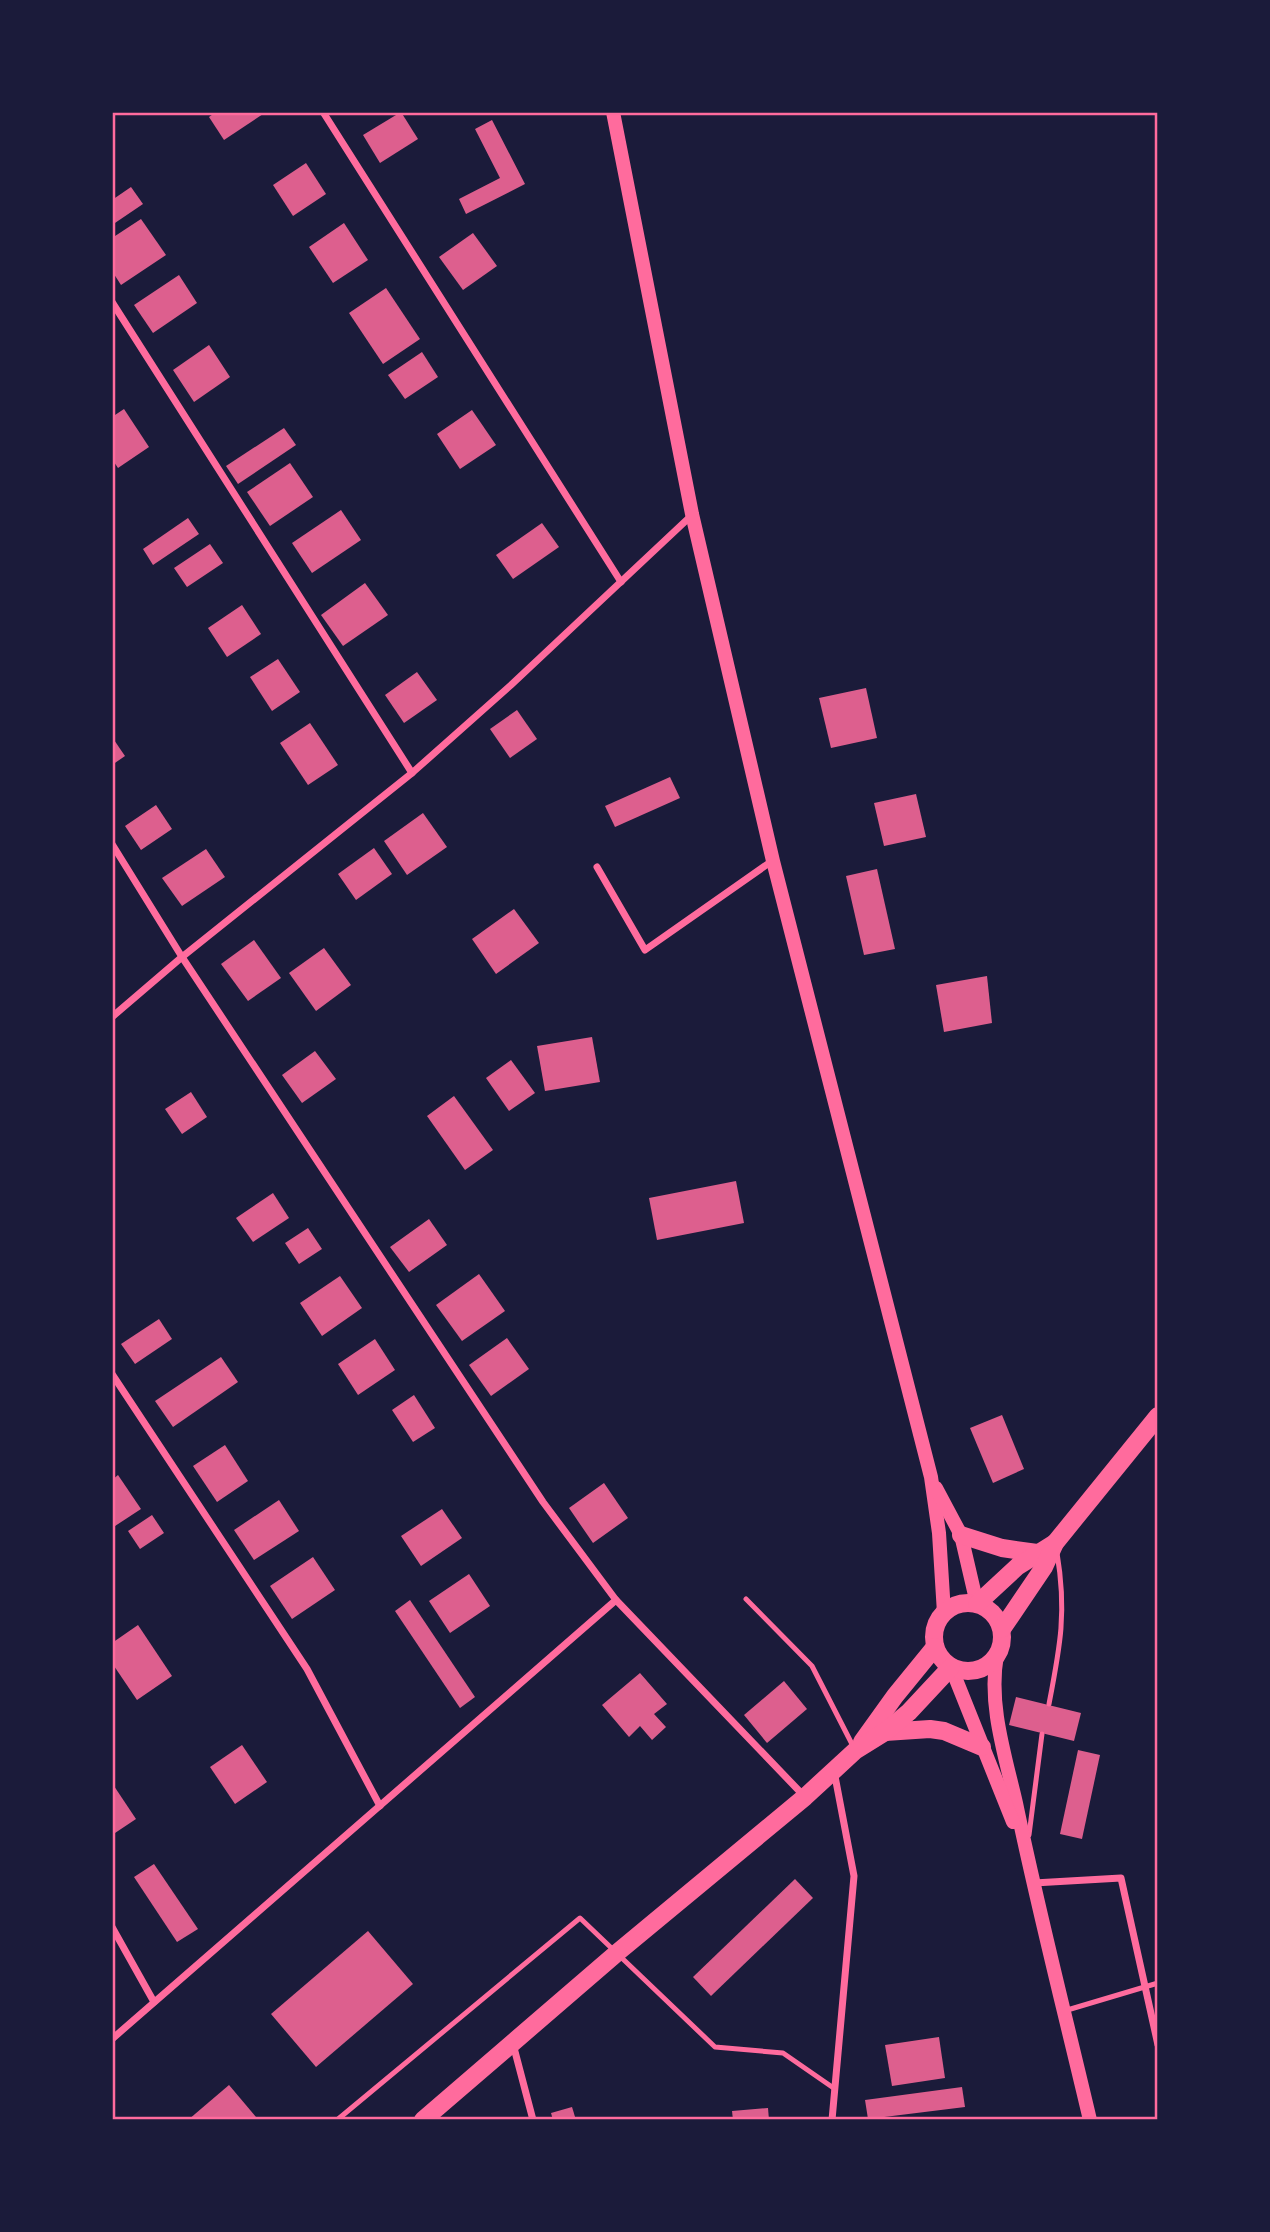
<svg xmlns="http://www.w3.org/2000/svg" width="1270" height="2232" font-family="Overpass,sans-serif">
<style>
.building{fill:#dd5f8e}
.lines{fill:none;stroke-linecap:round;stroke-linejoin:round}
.service{stroke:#ff6b9d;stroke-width:5}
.minor{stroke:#ff6b9d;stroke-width:7}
.secondary{stroke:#ff6b9d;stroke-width:14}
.primary{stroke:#ff6b9d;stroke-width:18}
.neatline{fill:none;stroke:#ff6b9d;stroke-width:2.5}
</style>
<rect width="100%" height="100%" fill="#1b1b3a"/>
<!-- building -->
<g class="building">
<polygon points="216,112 266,112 224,140 209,117"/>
<polygon points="401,112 418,139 380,163 363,135"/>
<polygon points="492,120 525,184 466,214 459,199 500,178 475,129"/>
<polygon points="306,163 326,194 293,216 273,185"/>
<polygon points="131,187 143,204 112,225 112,200"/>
<polygon points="141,219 166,255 121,285 112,271 112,238"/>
<polygon points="344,223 368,260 333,283 309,247"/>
<polygon points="473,233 497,266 463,290 439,257"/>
<polygon points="179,275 197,303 153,333 134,305"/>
<polygon points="386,288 420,339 383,364 349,313"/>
<polygon points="209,345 230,377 194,402 173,370"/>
<polygon points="422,352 438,377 405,399 388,375"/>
<polygon points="124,409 149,447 118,468 112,459 112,417"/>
<polygon points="472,410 496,445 460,469 437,434"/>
<polygon points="284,428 296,445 238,484 226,466"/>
<polygon points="290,463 313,497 270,526 247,492"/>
<polygon points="341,510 361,540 312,573 292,543"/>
<polygon points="188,518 199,534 153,565 143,549"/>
<polygon points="542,523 559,547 513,579 496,555"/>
<polygon points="210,544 223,563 187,587 174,568"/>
<polygon points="365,583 388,615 343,646 321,615"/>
<polygon points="242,605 261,634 227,657 208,628"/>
<polygon points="278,659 300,692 272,711 250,677"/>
<polygon points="417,672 437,700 404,723 385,695"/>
<polygon points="866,688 877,738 831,748 819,698"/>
<polygon points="517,710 537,739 510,758 490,729"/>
<polygon points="310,723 338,765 308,785 280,743"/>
<polygon points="112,737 125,756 112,765"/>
<polygon points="670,777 680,798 615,827 605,806"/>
<polygon points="916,794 926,837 884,846 874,803"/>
<polygon points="156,805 172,829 141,850 125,826"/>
<polygon points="423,813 447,847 407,875 384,841"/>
<polygon points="374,848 392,874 356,900 338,874"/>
<polygon points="206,849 225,877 182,906 162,878"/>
<polygon points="877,869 895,949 864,955 846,876"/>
<polygon points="514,909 539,943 496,974 472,939"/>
<polygon points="254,940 281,978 248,1001 221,964"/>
<polygon points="324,948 351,985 316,1011 289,973"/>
<polygon points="987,976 992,1023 944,1032 936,985"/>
<polygon points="592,1037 600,1082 545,1091 537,1046"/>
<polygon points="315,1051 336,1079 302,1103 282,1075"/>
<polygon points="511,1060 535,1093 509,1111 486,1078"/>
<polygon points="191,1092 207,1117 182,1134 165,1109"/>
<polygon points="454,1096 493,1150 465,1170 427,1116"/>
<polygon points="736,1181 744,1223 657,1240 649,1198"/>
<polygon points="273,1193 289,1218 253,1242 236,1218"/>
<polygon points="429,1219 447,1245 409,1272 390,1247"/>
<polygon points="308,1228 322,1249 299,1264 285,1243"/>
<polygon points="479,1274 505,1311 462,1341 436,1305"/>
<polygon points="340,1276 362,1308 322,1336 300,1303"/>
<polygon points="159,1319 172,1339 135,1364 121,1344"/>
<polygon points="507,1338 529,1369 491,1396 469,1365"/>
<polygon points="375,1339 395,1370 358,1395 338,1364"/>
<polygon points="221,1357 238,1382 173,1427 155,1401"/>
<polygon points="414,1395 435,1428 413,1442 392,1410"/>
<polygon points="1002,1415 1024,1469 993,1483 970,1428"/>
<polygon points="225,1445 248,1481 217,1502 193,1466"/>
<polygon points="118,1475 141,1509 112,1528 112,1480"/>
<polygon points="604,1483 628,1518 593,1543 569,1508"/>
<polygon points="279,1500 299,1531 254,1560 234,1530"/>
<polygon points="442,1509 462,1538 421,1566 401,1536"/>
<polygon points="152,1515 164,1533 140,1549 128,1531"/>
<polygon points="313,1557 335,1590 292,1619 270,1586"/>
<polygon points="469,1574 490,1606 450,1633 429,1601"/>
<polygon points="410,1600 475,1697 460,1708 395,1611"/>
<polygon points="138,1625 172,1676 137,1700 112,1663 112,1643"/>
<polygon points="640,1673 667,1704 654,1714 666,1727 652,1740 640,1726 629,1737 602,1705"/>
<polygon points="784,1681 807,1709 767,1743 744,1715"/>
<polygon points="1016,1697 1081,1713 1074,1741 1009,1725"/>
<polygon points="242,1745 267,1782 235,1804 210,1767"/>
<polygon points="1078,1750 1100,1755 1082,1839 1060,1834"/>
<polygon points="112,1783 136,1819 112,1835"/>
<polygon points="154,1864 198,1929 177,1942 134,1877"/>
<polygon points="795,1879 813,1898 711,1996 693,1977"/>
<polygon points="368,1931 413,1984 316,2067 271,2014"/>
<polygon points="939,2037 945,2078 892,2086 885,2045"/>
<polygon points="229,2085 256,2117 253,2120 188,2120"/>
<polygon points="962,2087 965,2107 868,2119 865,2100"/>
<polygon points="572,2107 576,2120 553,2120 551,2113"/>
<polygon points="768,2108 769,2120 733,2120 732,2111"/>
</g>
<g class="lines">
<!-- service -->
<g class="service">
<polyline points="746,1599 812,1666 854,1748"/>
<path d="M1049,1704C1060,1647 1067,1612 1057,1553"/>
<polyline points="1029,1835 1042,1734"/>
<polyline points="1064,2011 1158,1983"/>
<polyline points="337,2120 580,1918 715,2047 783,2053 835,2089"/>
</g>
<!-- minor -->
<g class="minor">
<polyline points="323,112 621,582"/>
<polyline points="112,302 412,773"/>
<polyline points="112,844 182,957 543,1502 616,1600 805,1797"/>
<polyline points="597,867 645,950 772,861"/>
<polyline points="112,1017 182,957 412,773 511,685 692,515"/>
<polyline points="112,1374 307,1669 380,1806"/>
<polyline points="1034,1883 1121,1878 1158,2045"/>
<polyline points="112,1927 154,2002"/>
<polyline points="112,2039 616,1600"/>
<polyline points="513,2044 533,2120"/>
<polyline points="832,2120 854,1876 834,1771"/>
</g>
<!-- secondary -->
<g class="secondary">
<polyline points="613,112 692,514 773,861 931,1477 939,1533 944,1613"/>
<polyline points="936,1488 961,1535 977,1604"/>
<path d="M997,1655C988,1704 1005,1755 1016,1803C1038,1909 1065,2014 1090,2120"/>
<polyline points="951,1667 1013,1822"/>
</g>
<!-- primary -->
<g class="primary">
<polyline points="961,1535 1002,1548 1037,1553"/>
<circle cx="968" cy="1637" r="34"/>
<polyline points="977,1604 1018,1566 1055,1543"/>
<polyline points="1002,1629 1044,1567 1055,1543 1158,1416"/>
<polyline points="885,1732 930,1729 944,1731 982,1747"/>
<polyline points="862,1742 895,1696 935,1647"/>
<polyline points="423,2120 618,1952 805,1797 856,1750 885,1732 909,1712 951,1667"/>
</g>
</g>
<!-- border -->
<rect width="1270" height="2232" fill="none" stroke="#1b1b3a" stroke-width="228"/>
<rect x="114" y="114" width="1042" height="2004" class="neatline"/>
</svg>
